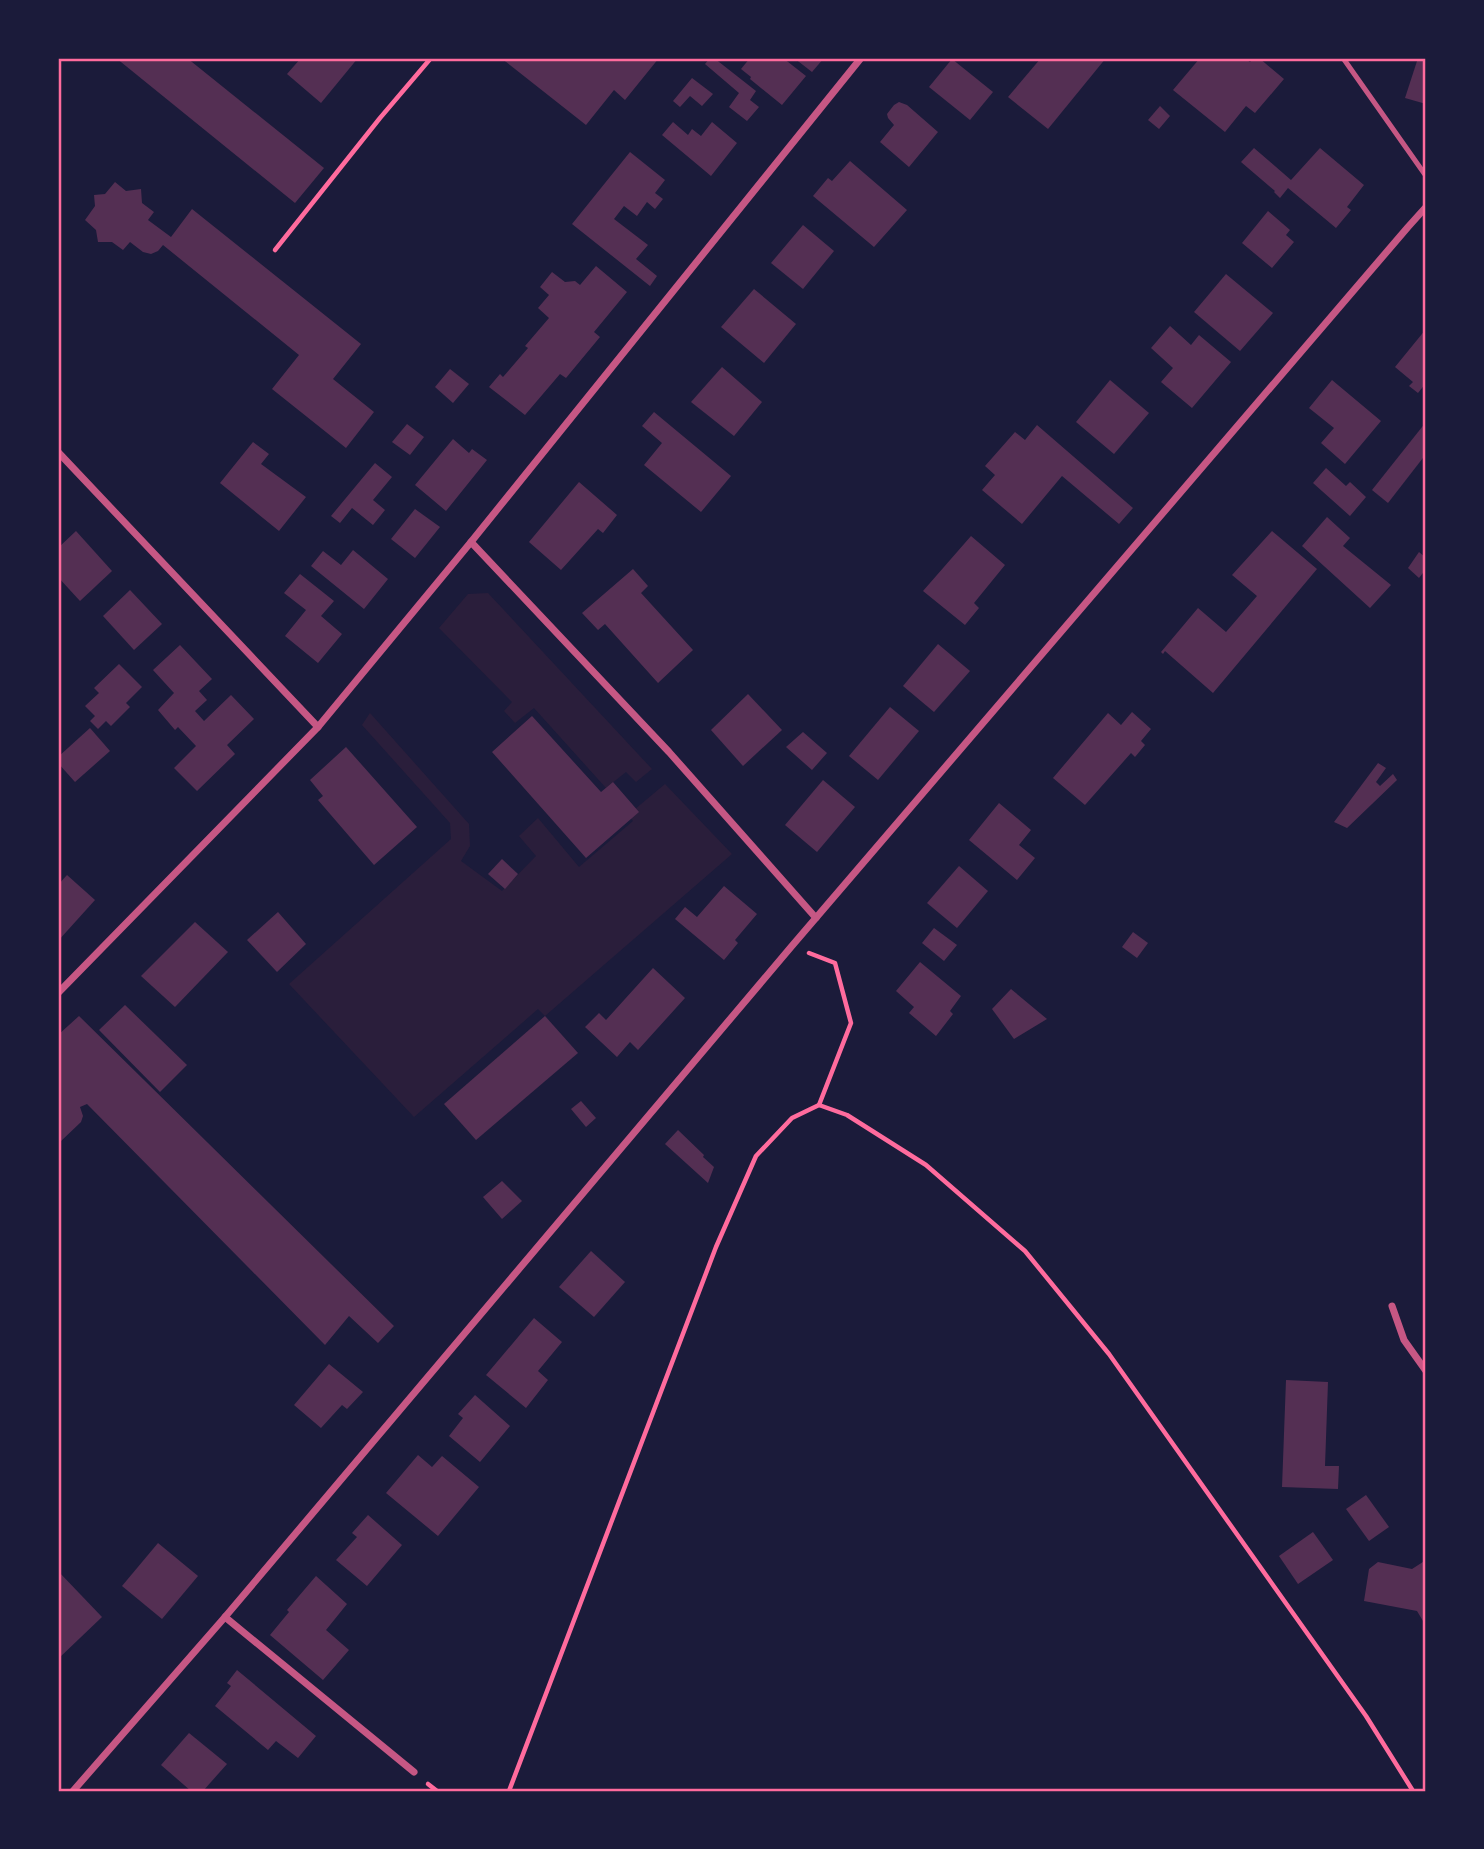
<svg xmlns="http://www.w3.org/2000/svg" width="1484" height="1849" font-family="Figtree,sans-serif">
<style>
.green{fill:#2a1e3b}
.building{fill:#542f53}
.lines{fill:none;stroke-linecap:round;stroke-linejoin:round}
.path{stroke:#ff6b9d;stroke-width:4.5}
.service{stroke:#c65784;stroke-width:5}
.minor{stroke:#c65784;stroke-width:7}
.neatline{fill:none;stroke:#ff6b9d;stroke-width:2.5}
</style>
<rect width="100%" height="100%" fill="#1b1b3a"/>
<!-- green -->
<g class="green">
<polygon points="488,593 652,769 636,782 626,772 606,788 534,708 515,723 504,711 512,702 439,628 468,594"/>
<polygon points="370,713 469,824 470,846 461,861 502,891 536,856 519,836 538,818 579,867 633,821 628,815 665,784 732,854 545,1016 538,1009 414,1117 289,984 451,839 450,823 362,725"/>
</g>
<!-- building -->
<g class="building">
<polygon points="116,58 187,58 324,168 295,203"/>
<polygon points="301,58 358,58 321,103 287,74"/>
<polygon points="501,58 659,58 625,100 614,90 586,125"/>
<polygon points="710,58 714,58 756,91 750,100 759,107 747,121 729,107 739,93 705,64"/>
<polygon points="750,58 783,58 806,76 782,105 750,79 751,77 741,69"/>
<polygon points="794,58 824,58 812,72"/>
<polygon points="1041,58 1106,58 1048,129 1008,97"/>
<polygon points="1200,58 1214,58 1218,61 1221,58 1244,58 1250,62 1254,58 1259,58 1284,79 1255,113 1246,106 1225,132 1173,90"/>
<polygon points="1418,58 1426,58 1426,104 1405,98"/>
<polygon points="952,59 993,92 970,120 929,87"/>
<polygon points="692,78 713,94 702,106 690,96 680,107 673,101"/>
<polygon points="899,102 907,105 938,132 909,167 880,142 894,125 888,118 887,114 894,105"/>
<polygon points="1160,106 1170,116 1159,129 1148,120"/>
<polygon points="673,122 688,135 692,129 701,136 712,122 737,143 711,176 662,135"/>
<polygon points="1254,148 1291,180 1320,148 1364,185 1347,207 1351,210 1336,228 1288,188 1280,198 1274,192 1275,191 1241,162"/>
<polygon points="630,152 665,180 655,193 663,199 655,209 647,202 637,216 624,206 614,219 648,245 636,259 657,276 650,286 572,224"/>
<polygon points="850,161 907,210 874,247 813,196 828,178 832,181"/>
<polygon points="115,182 126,191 141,189 142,203 154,212 148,220 171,237 192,209 361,344 333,379 374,412 346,448 272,389 299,355 163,245 158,251 151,254 143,252 130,242 123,250 112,242 98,242 96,230 85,220 95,206 94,195 105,194"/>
<polygon points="1268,211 1290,230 1286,235 1294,242 1272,268 1242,243"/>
<polygon points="803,225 834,251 803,289 771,263"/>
<polygon points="596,266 627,292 594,332 600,337 566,378 560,374 525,415 489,387 500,374 503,377 528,348 525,346 549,318 538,308 549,295 540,287 552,272 565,282 575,281 580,285"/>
<polygon points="1226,274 1273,313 1240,351 1194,312"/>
<polygon points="754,289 796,324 764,363 721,327"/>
<polygon points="1170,326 1191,345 1199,335 1231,362 1192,408 1161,382 1173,368 1151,348"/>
<polygon points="1426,329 1426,383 1418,393 1409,386 1413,382 1395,367"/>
<polygon points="722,367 762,402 734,436 691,402"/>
<polygon points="450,369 469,384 453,403 435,387"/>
<polygon points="1110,380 1149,413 1114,454 1076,422"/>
<polygon points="1332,380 1381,421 1345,464 1321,443 1334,428 1309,408"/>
<polygon points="654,412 731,476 701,512 644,465 662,443 642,426"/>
<polygon points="1426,422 1426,454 1388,503 1372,490"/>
<polygon points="407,424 424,437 410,455 392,442"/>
<polygon points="1037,425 1133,508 1119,524 1062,476 1022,524 982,490 995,475 985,466 1015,432 1025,440"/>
<polygon points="453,439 469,453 472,449 487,460 446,511 415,485"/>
<polygon points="253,442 269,454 261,464 306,497 279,531 220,483"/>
<polygon points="375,463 392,477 373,500 385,510 373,525 352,508 340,523 331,516"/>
<polygon points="1326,468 1346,486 1350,482 1366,497 1350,516 1313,483"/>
<polygon points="579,482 617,515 603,533 598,529 561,570 529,542"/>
<polygon points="415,509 440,527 415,558 391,539"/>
<polygon points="1327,517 1350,538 1343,546 1391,585 1370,608 1302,546"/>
<polygon points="76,531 112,571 80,601 58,577 58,548"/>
<polygon points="1272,531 1317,569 1213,693 1165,651 1163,654 1161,652 1198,608 1226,632 1257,596 1232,575"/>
<polygon points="971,536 1005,565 974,603 979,608 965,625 923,591"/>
<polygon points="353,550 388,579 364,609 311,566 323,551 341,565"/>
<polygon points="1419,552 1426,558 1426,569 1419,578 1408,568"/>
<polygon points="633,569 648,586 641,593 693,650 658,683 605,624 598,630 582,613"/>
<polygon points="300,574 334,601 321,616 342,634 318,663 285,636 306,610 284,593"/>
<polygon points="130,590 162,624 134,650 103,616"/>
<polygon points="938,644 970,671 934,712 903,686"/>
<polygon points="180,645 212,679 199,691 207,700 195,711 204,721 231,695 254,719 227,745 235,754 197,791 174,768 196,746 178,727 175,730 158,710 174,693 153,670"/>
<polygon points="119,664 142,687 126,703 130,707 111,726 106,721 98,729 90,721 95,716 85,706 99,693 94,688"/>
<polygon points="748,694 782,730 743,766 711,730"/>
<polygon points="890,707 919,731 878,780 849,756"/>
<polygon points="1132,712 1151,729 1141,741 1145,745 1135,757 1131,753 1085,805 1053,778 1108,713 1121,725"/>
<polygon points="532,716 601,792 613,782 639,812 586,858 492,752"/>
<polygon points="90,728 110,751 75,782 58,763 58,757"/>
<polygon points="803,732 827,753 812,770 786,747"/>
<polygon points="346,747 417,827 374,865 318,800 323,796 310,780"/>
<polygon points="1378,763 1386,768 1376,782 1380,786 1393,774 1397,780 1347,828 1334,822"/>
<polygon points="823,780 855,807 817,852 785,825"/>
<polygon points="999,803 1031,830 1019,845 1035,858 1017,880 969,840"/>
<polygon points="502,859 518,874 505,889 488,874"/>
<polygon points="959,866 988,891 957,928 927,903"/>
<polygon points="67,875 95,900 58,941 58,885"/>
<polygon points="724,886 757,914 735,940 738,943 724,960 675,919 685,907 697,917"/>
<polygon points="278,912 306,944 277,972 247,940"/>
<polygon points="195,922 228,952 175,1007 141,976"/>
<polygon points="934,928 957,945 944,961 922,943"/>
<polygon points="1133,932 1148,943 1137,958 1122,947"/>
<polygon points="920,962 961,996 950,1011 953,1014 936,1036 909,1013 914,1007 896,991"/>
<polygon points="653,968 685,998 638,1050 630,1042 617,1057 585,1027 599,1013 606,1020"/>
<polygon points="1011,989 1047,1019 1014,1039 992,1009"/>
<polygon points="125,1005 187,1065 160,1092 99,1030"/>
<polygon points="79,1016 394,1326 378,1343 349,1316 325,1345 87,1104 80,1107 83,1116 81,1122 60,1142 58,1140 58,1035"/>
<polygon points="545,1016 578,1053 476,1140 444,1104"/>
<polygon points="581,1101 596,1118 586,1127 571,1109"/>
<polygon points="678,1130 704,1155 703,1157 714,1167 708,1183 665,1144"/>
<polygon points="502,1181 522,1201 502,1219 483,1197"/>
<polygon points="591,1251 625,1282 594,1317 559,1287"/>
<polygon points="534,1318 562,1342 538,1371 548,1380 526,1408 486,1375"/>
<polygon points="329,1364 363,1392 347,1409 342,1405 321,1428 294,1405"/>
<polygon points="1286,1380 1328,1382 1325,1466 1339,1466 1338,1489 1282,1487"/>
<polygon points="475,1395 510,1426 480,1462 449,1436 463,1418 458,1414"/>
<polygon points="418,1455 432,1467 442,1456 479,1487 438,1536 386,1493"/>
<polygon points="1366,1495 1389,1527 1369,1541 1346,1509"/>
<polygon points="368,1515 402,1545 367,1586 336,1560 357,1537 352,1533"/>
<polygon points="1313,1532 1333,1560 1298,1584 1279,1556"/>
<polygon points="158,1543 198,1576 162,1619 122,1586"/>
<polygon points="1426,1560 1426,1626 1417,1611 1364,1601 1369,1569 1378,1562 1412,1569"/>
<polygon points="58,1571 102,1617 58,1659"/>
<polygon points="316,1576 347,1604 326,1630 349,1650 323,1680 270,1635 289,1612 287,1610"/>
<polygon points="237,1670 316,1736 298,1758 276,1741 268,1750 215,1706 231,1686 227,1683"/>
<polygon points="189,1733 227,1764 203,1791 191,1791 161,1765"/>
</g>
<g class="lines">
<!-- path -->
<g class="path">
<polyline points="275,250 380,118 431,58"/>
<polyline points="809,953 835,963 851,1023 819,1105"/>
<polyline points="428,1784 437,1791"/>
<polyline points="509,1791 716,1247 756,1156 792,1118 819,1105 847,1115 926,1165 1025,1251 1109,1354 1366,1716 1413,1791"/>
</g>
<!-- service -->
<polyline class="service" points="1343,58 1426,176"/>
<!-- minor -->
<g class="minor">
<polyline points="58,452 318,727"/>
<polyline points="471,542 669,752 816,918"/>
<polyline points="58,993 318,727 471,542 861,58"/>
<polyline points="1392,1306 1404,1340 1426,1371"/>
<polyline points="225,1617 414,1772"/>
<polyline points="73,1791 225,1617 791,947 1408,227 1426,207"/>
</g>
</g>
<!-- border -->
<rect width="1484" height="1849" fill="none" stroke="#1b1b3a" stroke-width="119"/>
<rect x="60" y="60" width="1364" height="1730" class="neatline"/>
</svg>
